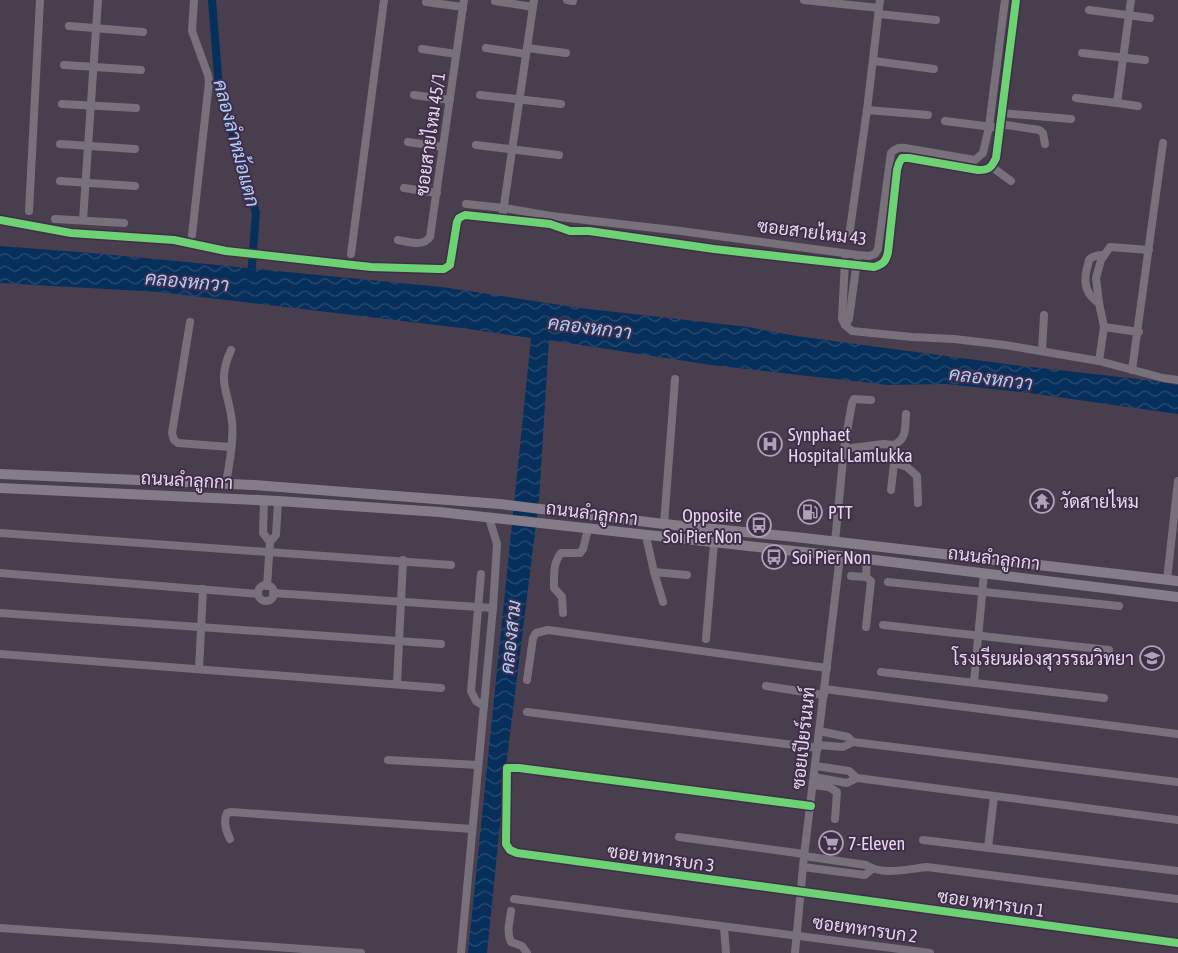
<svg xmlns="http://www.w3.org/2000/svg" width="1178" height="953" font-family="'Asap Condensed',Sarabun,sans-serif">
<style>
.water{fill:url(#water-waves)}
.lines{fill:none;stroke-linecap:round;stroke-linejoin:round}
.canal{stroke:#072f5b;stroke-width:8}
.minor{stroke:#78707b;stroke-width:8}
.major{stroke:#847c89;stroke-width:10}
.cycleway-casing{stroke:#402d49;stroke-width:11}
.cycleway{stroke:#6cd273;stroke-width:8}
.labels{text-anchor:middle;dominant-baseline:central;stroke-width:4;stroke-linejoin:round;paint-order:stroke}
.street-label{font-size:18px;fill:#e5d9eb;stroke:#402d49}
.poi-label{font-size:18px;fill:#e5d9eb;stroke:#402d49;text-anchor:start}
.water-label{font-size:19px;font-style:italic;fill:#abd0fe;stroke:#402d49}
</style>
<defs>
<pattern id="water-waves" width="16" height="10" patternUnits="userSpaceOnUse" patternTransform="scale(1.25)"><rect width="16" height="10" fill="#072f5b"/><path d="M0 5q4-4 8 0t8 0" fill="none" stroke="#2b4d73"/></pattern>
</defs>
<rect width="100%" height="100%" fill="#493e4e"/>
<!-- water -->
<polygon class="water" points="0,246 104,254 442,287 580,308 748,327 796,336 1014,365 1156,381 1178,385 1178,414 1029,393 946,384 888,385 711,365 549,340 539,500 505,775 487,953 468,953 531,338 461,328 159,292 0,283"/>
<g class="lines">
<!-- canal -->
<polyline class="canal" points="212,0 219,88 256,213 251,277"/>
<!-- minor -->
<g class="minor">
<polyline points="567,0 573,1"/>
<polyline points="804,0 879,8 880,0"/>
<polyline points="495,1 533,7"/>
<polyline points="426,2 463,7"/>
<polyline points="1089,10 1150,18"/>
<polyline points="879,14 936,20"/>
<polyline points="69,26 143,32"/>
<polyline points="486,48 526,54"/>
<polyline points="527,48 566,53"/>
<polyline points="422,49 456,54"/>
<polyline points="1082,53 1145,60"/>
<polyline points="874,61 934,69"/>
<polyline points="64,65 141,70"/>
<polyline points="414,95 450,100"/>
<polyline points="480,95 561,104"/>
<polyline points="1076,98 1117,103 1131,0"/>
<polyline points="1117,103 1138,106"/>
<polyline points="62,104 136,108"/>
<polyline points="867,110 928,115"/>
<polyline points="1002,113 1071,119"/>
<polyline points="945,121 1000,128"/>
<polyline points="1000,124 1039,130 1043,133 1045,144"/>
<polyline points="408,142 443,147"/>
<polyline points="60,144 135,149"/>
<polyline points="476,145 559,155"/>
<polyline points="992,167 1011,181"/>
<polyline points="60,181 135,186"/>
<polyline points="404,188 437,193"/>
<polyline points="466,204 504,208 551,216"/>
<polyline points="29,211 40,0"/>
<polyline points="55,219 124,223"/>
<polyline points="502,219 534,0"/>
<path d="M0,220L71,233L174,240L226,251L371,267L439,269H444L450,265L457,222L459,218L465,215L550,224L570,231H589L714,249L874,267C883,264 886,262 888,252L897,170L899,163L902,158H909L978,170C989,170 991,168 996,158L1016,0"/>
<polyline points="83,220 98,0"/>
<path d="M550,224L551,216L681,231L858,255L869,256L875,254L878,249L891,153C896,148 899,147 905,148L975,160L983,153L989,127L1005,0"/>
<polyline points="192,235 209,82 208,75 192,31 194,0"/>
<polyline points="849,236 867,110 879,8"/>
<path d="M398,240C409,242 423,247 430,237L464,0"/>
<polyline points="351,254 384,0"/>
<polyline points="845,260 842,319 845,325 852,331 912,337 954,339 1005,345 1099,361 1163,378 1178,380"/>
<path d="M1099,303C1086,295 1083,283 1087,268C1088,266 1088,263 1089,260C1092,256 1099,255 1104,255"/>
<polyline points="190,322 172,433 174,440 178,443 230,447"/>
<polyline points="845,325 849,319 857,261"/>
<polyline points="1104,327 1139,332"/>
<polyline points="1042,351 1044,315"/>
<polyline points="1099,361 1104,327 1099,303 1096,278 1101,260 1110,247 1149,250"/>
<polyline points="1132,370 1163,143"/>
<path d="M894,445C907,439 905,427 906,414"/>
<polyline points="844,449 883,444 894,445 894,463 907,467 917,476 918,503"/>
<path d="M226,484C229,464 234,442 232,422C229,391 216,383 231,350"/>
<polyline points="891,490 894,463"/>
<polyline points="264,500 263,533 270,542"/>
<polyline points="664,524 675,379"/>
<polyline points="0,533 451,565"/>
<polyline points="646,536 654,572 663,602"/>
<polyline points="835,542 844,449 852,403 854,399 871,400"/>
<polyline points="654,572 687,575"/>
<polyline points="0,573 258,594"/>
<polyline points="481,574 471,691 476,701 484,706"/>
<polyline points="851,576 866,577 871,581 866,627"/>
<polyline points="866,577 867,559"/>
<polyline points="1167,580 1178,481"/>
<polyline points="888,582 1119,606"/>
<circle cx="266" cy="593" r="8"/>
<polyline points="267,586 270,542 276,535 278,501"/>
<polyline points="273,593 493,608"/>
<polyline points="0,613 441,644"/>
<path d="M563,613L562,597L554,588C554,575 553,563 561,553H580L583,549L588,529"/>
<polyline points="883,625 1109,650"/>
<polyline points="706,639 714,543"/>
<polyline points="0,654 441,688"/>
<polyline points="199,669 203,589"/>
<polyline points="881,672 1104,698"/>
<polyline points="527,680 533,638 536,633 548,630 827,668"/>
<polyline points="974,682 984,573"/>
<polyline points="397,684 403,560"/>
<polyline points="766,686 824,695"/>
<polyline points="824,689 1178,734"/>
<polyline points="527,712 818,748"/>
<polyline points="819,731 848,737 853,742"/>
<polyline points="818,745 843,747 853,742 1178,782"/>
<polyline points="388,760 478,765"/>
<polyline points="814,777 847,783 857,778 849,771 816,766"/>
<polyline points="857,778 1178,820"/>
<polyline points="813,785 829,787 837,792 835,819"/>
<polyline points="811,806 519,768 507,768 506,844 510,850 517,853 1178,943"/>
<polyline points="679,837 804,854"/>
<path d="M230,839C226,831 223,821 227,813L231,812L472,829"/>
<polyline points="923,840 1178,871"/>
<polyline points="988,848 994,796"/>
<path d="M804,856L866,865C883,876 908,869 927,867L1178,899"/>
<polyline points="803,867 865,875 872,869"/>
<polyline points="514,899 930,953"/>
<path d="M511,911C510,921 506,932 511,942L522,946L527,953"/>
<polyline points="724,927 726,953"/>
<polyline points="0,928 361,953"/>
<polyline points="461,953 493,608 497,544 489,518"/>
<polyline points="795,953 804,856 840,556"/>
</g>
<!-- major -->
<g class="major">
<polyline points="0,474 253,485 500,504 664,524 795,537 1178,581"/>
<polyline points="0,488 278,501 439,512 867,559 1178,597"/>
</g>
<!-- cycleway casing -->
<g class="cycleway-casing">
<g id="cycleway">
<path d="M0,220L71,233L174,240L226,251L371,267L439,269H444L450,265L457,222L459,218L465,215L550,224L570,231H589L714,249L874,267C883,264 886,262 888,252L897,170L899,163L902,158H909L978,170C989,170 991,168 996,158L1016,0"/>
<polyline points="811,806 519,768 507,768 506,844 510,850 517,853 1178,943"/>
</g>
</g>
<!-- cycleway -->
<use href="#cycleway" class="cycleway"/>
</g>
<!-- icons -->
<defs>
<g id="hospital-ring" transform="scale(1.25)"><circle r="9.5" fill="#402d49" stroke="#aea3b4" stroke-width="1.5"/><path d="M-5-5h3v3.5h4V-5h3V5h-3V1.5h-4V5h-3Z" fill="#aea3b4"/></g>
<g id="temple-ring" transform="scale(1.25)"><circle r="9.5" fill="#402d49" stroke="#aea3b4" stroke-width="1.5"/><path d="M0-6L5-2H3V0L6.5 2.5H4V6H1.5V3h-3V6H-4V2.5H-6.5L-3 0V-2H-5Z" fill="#aea3b4"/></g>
<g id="fuel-ring" transform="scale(1.25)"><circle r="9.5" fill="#402d49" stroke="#aea3b4" stroke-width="1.5"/><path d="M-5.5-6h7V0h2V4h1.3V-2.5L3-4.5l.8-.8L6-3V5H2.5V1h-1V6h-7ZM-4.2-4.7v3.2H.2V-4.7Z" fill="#aea3b4"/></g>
<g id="bus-ring" transform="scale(1.25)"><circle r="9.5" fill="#402d49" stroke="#aea3b4" stroke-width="1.5"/><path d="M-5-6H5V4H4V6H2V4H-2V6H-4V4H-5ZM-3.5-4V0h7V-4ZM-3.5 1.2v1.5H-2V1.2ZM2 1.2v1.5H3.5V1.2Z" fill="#aea3b4"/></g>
<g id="school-ring" transform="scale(1.25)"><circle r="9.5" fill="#402d49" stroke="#aea3b4" stroke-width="1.5"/><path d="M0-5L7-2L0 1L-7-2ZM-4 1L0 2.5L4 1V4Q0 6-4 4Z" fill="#aea3b4"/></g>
<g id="supermarket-ring" transform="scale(1.25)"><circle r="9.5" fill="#402d49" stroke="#aea3b4" stroke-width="1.5"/><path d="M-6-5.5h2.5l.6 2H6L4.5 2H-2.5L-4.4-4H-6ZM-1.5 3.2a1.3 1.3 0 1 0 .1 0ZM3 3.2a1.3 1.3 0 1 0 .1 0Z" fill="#aea3b4"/></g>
</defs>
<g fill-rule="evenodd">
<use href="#hospital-ring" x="770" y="444"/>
<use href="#temple-ring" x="1042" y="501"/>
<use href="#fuel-ring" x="810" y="512"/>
<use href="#bus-ring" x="759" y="525"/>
<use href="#bus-ring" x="774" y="557"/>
<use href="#school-ring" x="1152" y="658"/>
<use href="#supermarket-ring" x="831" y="843"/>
</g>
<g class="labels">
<!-- street labels -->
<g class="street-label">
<text transform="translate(430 134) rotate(-82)">ซอยสายไหม 45/1</text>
<text transform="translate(812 232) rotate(7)">ซอยสายไหม 43</text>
<text transform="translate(187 480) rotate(3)">ถนนลำลูกกา</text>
<text transform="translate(592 513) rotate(7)">ถนนลำลูกกา</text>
<text transform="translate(994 558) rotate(7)">ถนนลำลูกกา</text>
<text transform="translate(803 738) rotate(-84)">ซอยเปียร์นนท์</text>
<text transform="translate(661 858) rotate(8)">ซอย ทหารบก 3</text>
<text transform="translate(991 903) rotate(8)">ซอย ทหารบก 1</text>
<text transform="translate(865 929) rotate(8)">ซอยทหารบก 2</text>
</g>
<!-- poi labels -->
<g class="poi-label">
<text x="788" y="434">Synphaet<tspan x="788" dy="21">Hospital Lamlukka</tspan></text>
<text x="1060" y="501">วัดสายไหม</text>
<text x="828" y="512">PTT</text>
<text x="742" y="515" text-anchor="end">Opposite<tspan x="742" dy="21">Soi Pier Non</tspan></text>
<text x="792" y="557">Soi Pier Non</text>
<text x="1134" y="658" text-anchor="end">โรงเรียนผ่องสุวรรณวิทยา</text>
<text x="848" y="843">7-Eleven</text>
</g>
<!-- water labels -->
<g class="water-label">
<text transform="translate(237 143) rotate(75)">คลองลำหม้อแตก</text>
<text transform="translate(187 281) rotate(5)">คลองหกวา</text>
<text transform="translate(590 327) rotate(7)">คลองหกวา</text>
<text transform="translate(991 378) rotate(7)">คลองหกวา</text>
<text transform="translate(510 637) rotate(-84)">คลองสาม</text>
</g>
</g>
</svg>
